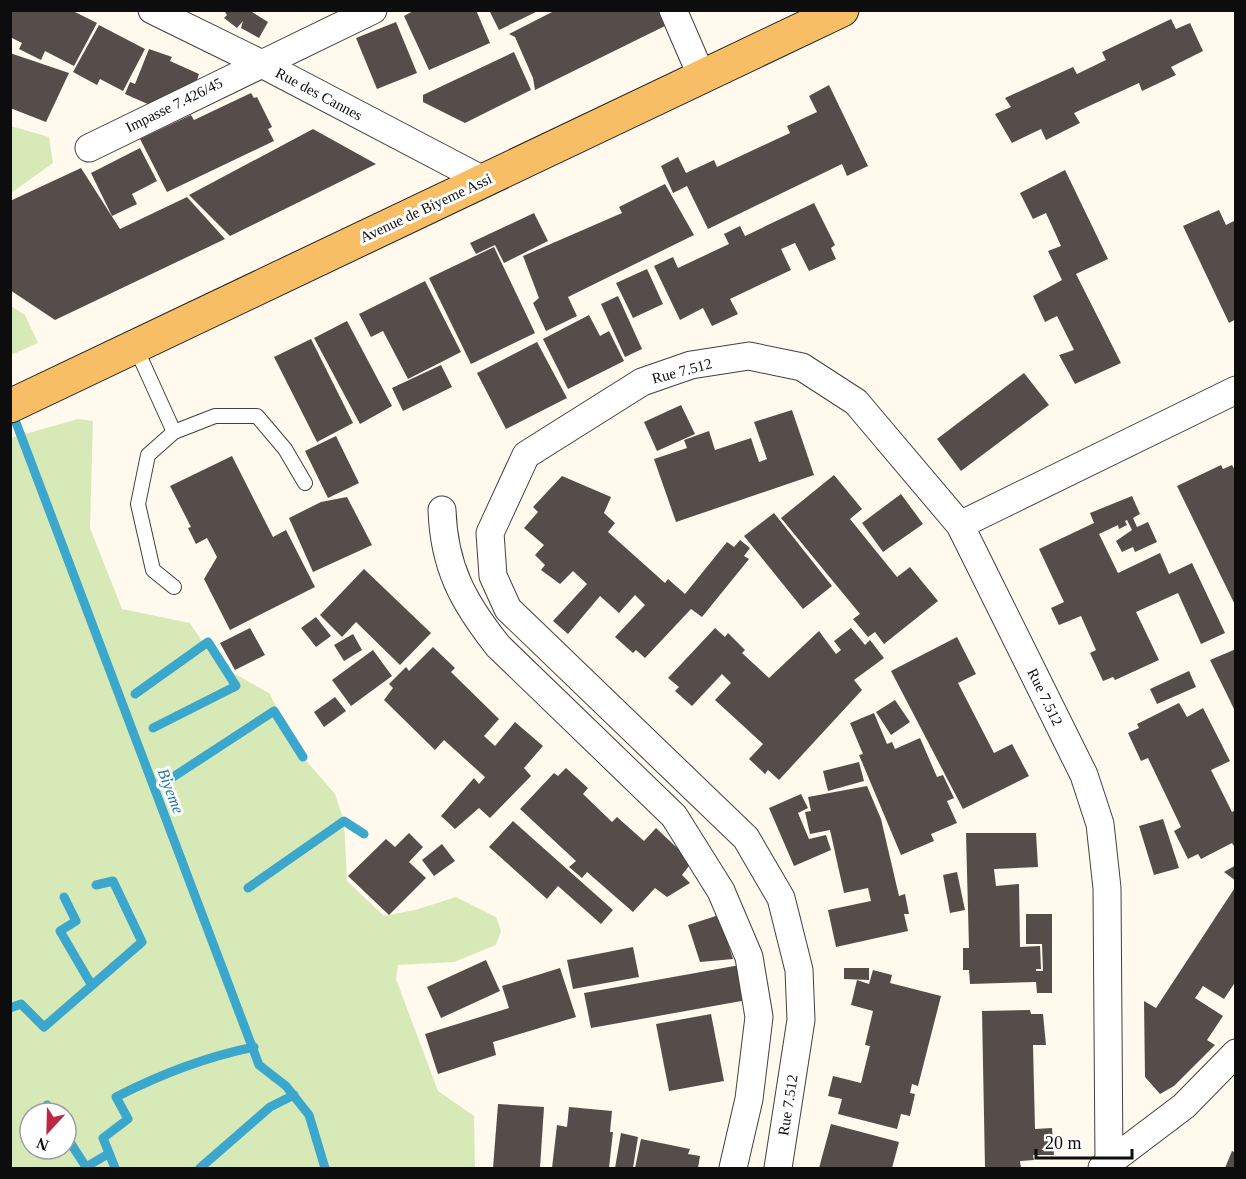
<svg xmlns="http://www.w3.org/2000/svg" width="1246" height="1179" font-family="'Times New Roman',serif">
<style>
.green{fill:#d8e9b8;fill-rule:evenodd}
.lines{fill:none;stroke-linecap:round;stroke-linejoin:round}
.stream{stroke:#3ba7cc;stroke-width:9}
.building{fill:#564d4a}
.service-casing{stroke:#404040;stroke-width:16}
.minor-casing{stroke:#404040;stroke-width:29}
.primary-casing{stroke:#1e1e1e;stroke-width:35}
.service{stroke:#fff;stroke-width:14}
.minor{stroke:#fff;stroke-width:27}
.primary{stroke:#f7be66;stroke-width:33}
.labels{text-anchor:middle;dominant-baseline:central;stroke-width:6;stroke-linejoin:round;paint-order:stroke}
.street-label{font-size:15px;fill:#0d0d0d;stroke:#fff}
.water-label{font-size:16px;font-style:italic;fill:#18779e;stroke:#fff}
</style>
<rect width="100%" height="100%" fill="#fff9ee"/>
<!-- green -->
<g class="green">
<polygon points="11,126 49,137 53,163 11,193"/>
<polygon points="11,306 25,315 38,343 11,355"/>
<path d="M78,419L93,421L90,528L122,609L190,623L217,664L269,693L303,757L335,794L344,821L347,881L384,916L415,910L456,897L496,917L501,931L496,945L454,962L398,965L396,979L438,1091L474,1116L475,1168H12L11,438ZM30,1113H66V1149H30Z"/>
</g>
<g class="lines">
<!-- stream -->
<g class="stream">
<polyline points="12,412 259,1065 286,1086 309,1115 325,1168"/>
<polyline points="135,694 208,642 236,686 153,728"/>
<polyline points="167,781 274,711 303,757"/>
<polyline points="248,888 344,821 364,834"/>
<polyline points="64,897 76,921 60,931 91,984"/>
<polyline points="10,1008 21,1004 44,1027 142,942 113,881 96,885"/>
<polyline points="47,1105 52,1113"/>
<polyline points="66,1136 86,1167 108,1154"/>
<path d="M115,1168L103,1138L128,1119L116,1097C161,1074 205,1057 254,1047"/>
<polyline points="200,1168 270,1107 294,1095"/>
</g>
</g>
<!-- building -->
<g class="building">
<polygon points="10,10 71,10 97,23 74,66 45,51 41,60 19,49 22,43 10,37"/>
<polygon points="224,10 249,10 268,22 259,38 241,28 243,21 237,28 224,18 227,15"/>
<polygon points="415,10 476,10 490,43 429,70 404,16"/>
<polygon points="489,10 540,10 499,30"/>
<polygon points="556,10 662,10 669,24 535,90 533,78 515,37 509,34"/>
<polygon points="1171,19 1176,29 1190,23 1203,51 1171,67 1176,75 1142,91 1139,83 1074,113 1080,123 1046,140 1041,129 1012,143 995,114 1011,107 1005,98 1073,67 1077,74 1106,60 1102,52"/>
<polygon points="396,22 417,73 377,89 356,38"/>
<polygon points="99,25 145,49 123,91 100,79 97,85 73,72"/>
<polygon points="149,49 172,57 170,61 199,74 193,92 150,105 125,94 130,82 135,84"/>
<polygon points="514,52 531,90 465,123 423,102 423,95"/>
<polygon points="10,53 69,73 46,122 10,108"/>
<polygon points="829,85 868,166 847,176 842,164 708,229 687,186 673,193 661,166 678,157 686,173 714,160 717,167 790,133 787,126 817,112 809,96"/>
<polygon points="251,93 254,98 257,97 272,127 268,129 274,141 167,192 140,139 191,115 194,120"/>
<polygon points="313,129 376,164 230,236 189,195"/>
<polygon points="140,148 157,181 132,194 137,204 112,216 91,173"/>
<polygon points="81,168 120,229 187,197 225,239 55,320 10,290 10,201"/>
<polygon points="1065,170 1108,259 1076,274 1121,363 1075,384 1059,355 1074,350 1057,316 1045,322 1033,296 1062,280 1048,251 1061,246 1046,213 1033,219 1020,193"/>
<polygon points="665,184 694,235 568,297 577,316 546,331 533,303 539,298 523,256 622,213 619,207"/>
<polygon points="814,203 835,245 831,248 836,259 809,271 795,243 781,249 791,270 730,299 738,314 712,326 703,308 680,320 654,266 673,257 678,268 729,244 724,234 740,226 745,236"/>
<polygon points="1219,210 1226,225 1236,220 1236,319 1229,323 1183,226"/>
<polygon points="534,213 548,241 504,263 495,245 476,254 470,243"/>
<polygon points="494,247 535,333 471,364 429,278"/>
<polygon points="647,269 663,304 633,318 616,283"/>
<polygon points="425,281 461,352 408,379 383,331 371,337 359,314"/>
<polygon points="618,296 642,349 625,357 601,304"/>
<polygon points="589,315 600,336 609,331 624,361 568,389 543,339"/>
<polygon points="347,321 392,406 360,424 314,338"/>
<polygon points="311,339 353,423 317,442 274,357"/>
<polygon points="537,342 567,398 506,429 477,373"/>
<polygon points="441,365 452,387 403,411 392,388"/>
<polygon points="1024,373 1049,405 961,471 937,439"/>
<polygon points="681,405 695,434 657,451 644,422"/>
<polygon points="792,410 814,475 676,522 654,459 687,448 684,440 709,431 715,450 751,438 759,462 767,459 754,422"/>
<polygon points="336,436 359,483 328,498 305,451"/>
<polygon points="232,456 273,537 286,530 315,587 230,630 204,579 217,557 207,538 196,544 188,528 191,527 170,486"/>
<polygon points="1221,465 1223,469 1232,465 1236,472 1236,607 1177,486"/>
<polygon points="834,475 862,509 850,519 897,577 910,567 938,601 884,644 875,632 868,637 853,619 860,614 781,518"/>
<polygon points="562,476 611,497 604,513 615,523 608,532 665,583 668,579 685,594 727,542 734,547 740,540 750,548 744,556 749,559 702,617 691,609 645,658 636,650 633,653 615,637 645,605 635,595 619,613 600,596 568,634 553,621 587,584 573,571 560,584 541,570 545,565 535,555 544,545 524,528 538,512 533,507"/>
<polygon points="901,494 923,524 883,552 862,523"/>
<polygon points="1132,496 1140,514 1133,518 1137,527 1148,522 1157,542 1135,552 1133,547 1122,552 1116,541 1132,530 1127,520 1125,521 1127,525 1119,529 1118,525 1099,534 1118,573 1160,553 1169,574 1192,563 1225,633 1201,644 1178,593 1136,612 1159,660 1115,680 1113,677 1103,681 1090,653 1096,650 1081,616 1059,625 1051,608 1064,602 1039,549 1094,523 1090,513"/>
<polygon points="347,497 372,545 313,572 289,518 321,502"/>
<polygon points="774,513 832,586 803,609 744,536"/>
<polygon points="364,569 431,633 400,665 356,622 342,637 320,615"/>
<polygon points="316,617 331,636 316,647 301,628"/>
<polygon points="250,628 265,655 235,670 220,643"/>
<polygon points="715,628 725,637 728,633 745,650 742,653 769,678 819,631 836,654 841,650 834,641 851,628 865,645 870,640 884,658 854,680 862,690 779,780 768,770 765,774 749,759 763,744 715,700 731,683 722,674 692,706 675,691 679,687 668,678"/>
<polygon points="353,634 362,650 344,661 334,645"/>
<polygon points="957,637 976,674 958,683 994,753 1012,744 1029,776 963,809 891,671"/>
<polygon points="433,647 455,668 451,672 499,719 484,736 495,746 515,722 543,746 524,768 531,776 490,818 479,808 455,829 441,816 474,778 479,784 485,777 444,740 435,750 384,700 393,688 389,684 406,667 409,671"/>
<polygon points="1236,649 1236,713 1210,660"/>
<polygon points="373,650 392,676 351,706 332,680"/>
<polygon points="1189,671 1196,687 1157,704 1150,689"/>
<polygon points="335,697 346,711 324,727 314,712"/>
<polygon points="895,700 910,722 891,735 876,712"/>
<polygon points="1179,703 1187,717 1203,708 1230,761 1211,770 1232,812 1236,810 1236,849 1232,843 1201,859 1198,854 1188,859 1174,831 1181,827 1148,758 1141,761 1128,733 1139,728 1137,724"/>
<polygon points="874,713 887,744 892,742 895,749 920,738 937,777 943,775 954,798 947,801 957,823 931,834 934,841 901,855 859,755 863,754 850,723"/>
<polygon points="859,762 864,781 828,791 823,771"/>
<polygon points="566,768 588,788 583,794 612,822 617,817 644,841 656,828 692,862 682,875 690,883 667,897 655,888 633,912 587,872 582,878 569,867 576,861 520,809 554,773 558,776"/>
<polygon points="867,786 881,819 899,896 905,894 909,914 904,914 908,931 836,947 828,910 871,901 868,888 844,893 830,830 810,834 805,812 811,811 808,797"/>
<polygon points="801,794 808,808 798,813 809,839 826,835 831,850 794,866 769,808"/>
<polygon points="1163,819 1179,868 1154,875 1139,826"/>
<polygon points="513,821 613,910 601,924 558,886 547,899 489,847"/>
<polygon points="409,833 423,847 409,862 426,878 389,915 348,876 386,839 395,847"/>
<polygon points="966,833 1036,833 1038,867 994,869 996,886 1019,884 1020,947 1040,946 1041,969 1036,969 1036,971 1043,971 1042,944 1026,944 1026,914 1052,914 1052,993 1037,993 1036,982 970,984 969,970 963,970 963,948 969,948"/>
<polygon points="442,844 455,861 434,876 422,860"/>
<polygon points="1236,865 1236,881 1224,872"/>
<polygon points="957,872 965,910 950,913 943,875"/>
<polygon points="1236,886 1236,981 1224,999 1203,986 1195,998 1223,1016 1207,1040 1215,1045 1174,1086 1160,1094 1145,1077 1144,1001 1156,1008"/>
<polygon points="719,915 733,959 700,962 688,925"/>
<polygon points="633,947 639,977 573,989 567,960"/>
<polygon points="486,960 500,991 441,1018 427,987"/>
<polygon points="740,965 747,1000 591,1028 584,993"/>
<polygon points="560,968 576,1017 493,1042 496,1055 438,1074 425,1034 509,1008 502,986"/>
<polygon points="844,968 869,968 869,980 844,979"/>
<polygon points="873,970 892,975 890,983 941,996 918,1086 912,1084 910,1093 915,1094 910,1116 901,1114 897,1129 838,1114 842,1099 828,1096 833,1076 861,1083 870,1046 865,1045 873,1011 851,1005 857,980 869,984"/>
<polygon points="1030,1010 1031,1014 1043,1014 1046,1045 1033,1045 1035,1129 1052,1128 1054,1155 1033,1155 1034,1160 1020,1161 1021,1168 985,1168 982,1011"/>
<polygon points="711,1014 724,1081 669,1091 656,1024"/>
<polygon points="498,1104 544,1107 540,1168 493,1168"/>
<polygon points="569,1107 612,1111 610,1132 613,1132 609,1168 552,1168 557,1125 567,1127"/>
<polygon points="831,1124 899,1142 892,1168 819,1168"/>
<polygon points="621,1133 638,1137 633,1168 615,1168"/>
<polygon points="641,1139 690,1149 688,1154 700,1156 698,1168 635,1168"/>
<polygon points="1232,1151 1236,1153 1236,1168 1225,1168"/>
</g>
<g class="lines">
<!-- service casing -->
<g class="service-casing">
<g id="service">
<polyline points="135,346 174,432"/>
<polyline points="174,587 153,570 138,504 148,455 174,432 215,416 257,416 285,449 305,483"/>
</g>
</g>
<!-- minor casing -->
<g class="minor-casing">
<g id="minor">
<polyline points="152,10 260,63 485,181"/>
<polyline points="673,10 702,77"/>
<polyline points="89,148 373,10"/>
<path d="M442,510C444,567 463,602 498,646L674,816L721,891L749,957L759,1017L749,1099L733,1168"/>
<polyline points="960,525 1236,390"/>
<polyline points="778,1168 801,1020 799,970 781,898 746,838 508,609 493,576 490,533 526,455 642,382 691,365 749,356 802,367 856,402 960,525 1084,775 1100,824 1107,888 1109,1163"/>
<polyline points="1102,1168 1184,1106 1236,1053"/>
</g>
</g>
<!-- primary casing -->
<g class="primary-casing">
<polyline id="primary" points="10,406 842,10"/>
</g>
<!-- service -->
<use href="#service" class="service"/>
<!-- minor -->
<use href="#minor" class="minor"/>
<!-- primary -->
<use href="#primary" class="primary"/>
</g>
<g class="labels">
<!-- street labels -->
<g class="street-label">
<text transform="translate(319 94) rotate(28)">Rue des Cannes</text>
<text transform="translate(174 105) rotate(-26)">Impasse 7.426/45</text>
<text transform="translate(426 208) rotate(-25)">Avenue de Biyeme Assi</text>
<text transform="translate(682 371) rotate(-15)">Rue 7.512</text>
<text transform="translate(1045 697) rotate(64)">Rue 7.512</text>
<text transform="translate(788 1105) rotate(-81)">Rue 7.512</text>
</g>
<!-- water labels -->
<g class="water-label">
<text transform="translate(171 791) rotate(69)">Biyeme</text>
</g>
</g>
<!-- border -->
<rect width="1246" height="1179" fill="none" stroke="#0d0d0d" stroke-width="24"/>
<!-- north arrow -->
<g transform="translate(48 1131) rotate(202)"><circle r="28" fill="#ffffff" stroke="#9e9e9e" stroke-width="1.5"/>
<path d="M0-4.5L10 22L0 15L-10 22Z" fill="#bc2743"/>
<text y="-9" font-size="16" font-weight="bold" text-anchor="middle" fill="#0d0d0d">N</text>
</g>
<!-- scale -->
<path d="M1036 1149v9h96v-9" fill="none" stroke="#0d0d0d" stroke-width="3"/>
<text x="1045" y="1149" font-size="18" fill="#0d0d0d" stroke="#ffffff" stroke-width="4.5" paint-order="stroke">20 m</text>
</svg>
